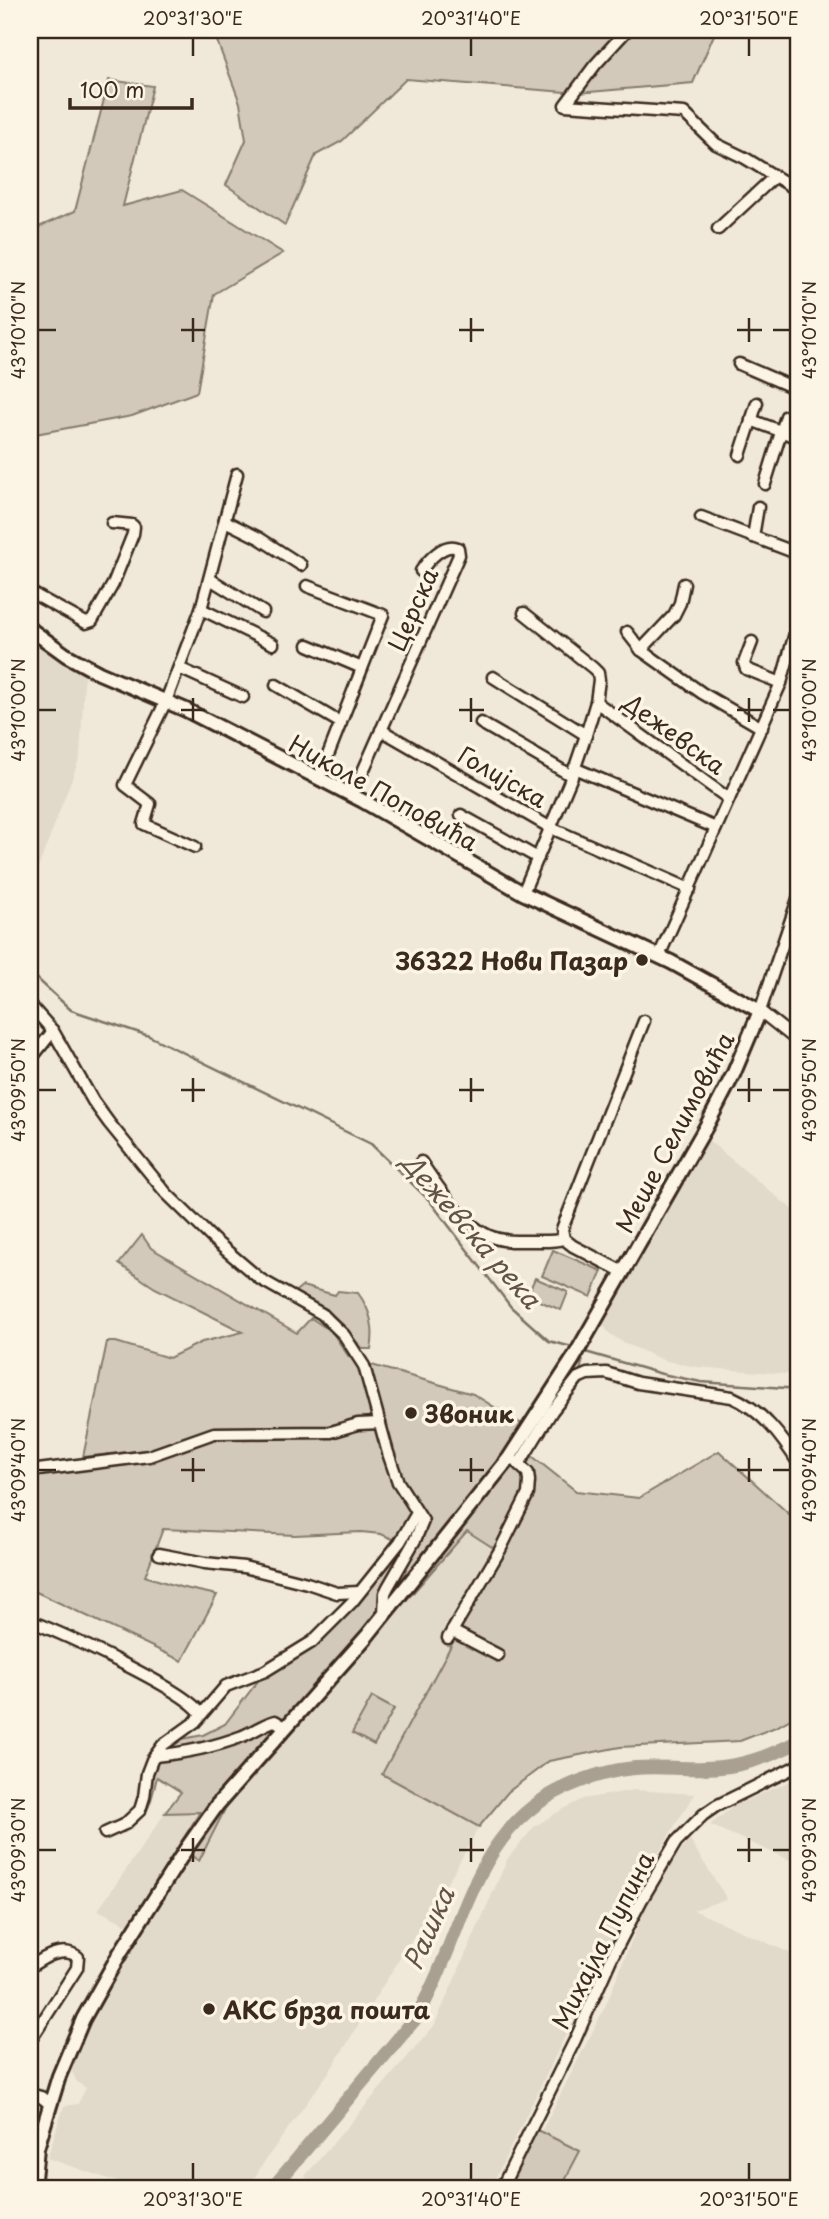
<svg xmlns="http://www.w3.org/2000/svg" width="829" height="2219" font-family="'Playpen Sans',sans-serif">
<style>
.built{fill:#e1d9c9}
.green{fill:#d2c9ba;stroke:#867a6c;stroke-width:2}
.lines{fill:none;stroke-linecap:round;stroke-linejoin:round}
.stream{stroke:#7e7163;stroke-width:2.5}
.river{stroke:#aaa091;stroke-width:14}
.minor-casing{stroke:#3b2a1e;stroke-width:15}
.major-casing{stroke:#3b2a1e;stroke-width:18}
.minor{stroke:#fcf5e5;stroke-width:10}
.major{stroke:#fcf5e5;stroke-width:12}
.ticks{fill:none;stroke:#3b2a1e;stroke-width:2.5}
.poi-dot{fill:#3b2a1e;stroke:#fcf5e5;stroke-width:2.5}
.labels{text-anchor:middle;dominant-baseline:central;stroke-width:7;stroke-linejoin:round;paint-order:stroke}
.street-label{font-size:24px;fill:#3b2a1e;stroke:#fcf5e5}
.poi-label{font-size:24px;font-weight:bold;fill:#3b2a1e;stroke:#fcf5e5;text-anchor:start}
.water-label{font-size:26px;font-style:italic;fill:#625346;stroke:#fcf5e5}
.neatline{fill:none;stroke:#3b2a1e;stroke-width:2.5}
.ticks-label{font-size:18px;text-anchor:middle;fill:#3b2a1e}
</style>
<rect width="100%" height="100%" fill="#f0e9d9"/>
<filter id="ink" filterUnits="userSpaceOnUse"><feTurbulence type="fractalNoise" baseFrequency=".0143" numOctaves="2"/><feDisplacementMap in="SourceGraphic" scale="14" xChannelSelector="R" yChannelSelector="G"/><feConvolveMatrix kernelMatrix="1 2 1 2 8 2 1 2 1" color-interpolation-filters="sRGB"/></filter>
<g filter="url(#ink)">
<!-- built -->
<g class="built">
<polygon points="30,629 85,665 80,757 30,889"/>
<polygon points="708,1140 799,1215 799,1375 696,1367 663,1360 624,1343 610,1334 601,1323"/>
<polygon points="467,1531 496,1548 446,1635 455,1640 382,1774 479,1827 453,1873 331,2069 264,2162 248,2189 138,2189 47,2158 64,2106 78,2104 86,2088 77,2082 70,2068 78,2045 109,1987 190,1853 199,1861 210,1843 225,1809 237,1794"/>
<polygon points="799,1777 799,1864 710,1825 734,1806"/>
<polygon points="634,1790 695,1794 675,1825 633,1898 490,2189 314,2189 305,2176 434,2026 508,1858 534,1827 563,1809 583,1799"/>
<polygon points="200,1812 128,1925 98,1910 165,1813"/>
<polygon points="689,1839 727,1899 693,1910 799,1957 799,2189 512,2189 605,2007 650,1895"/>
</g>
<!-- green -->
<g class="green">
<polygon points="213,30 716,30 693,83 578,93 406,79 342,141 316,155 285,225 226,185 246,140 240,103"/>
<polygon points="109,80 153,86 123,206 182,190 283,253 214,294 197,392 132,416 30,435 30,231 75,211"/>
<path d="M142,1235L151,1248L297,1333L311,1318L332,1332L349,1357L361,1362L473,1394L525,1426L583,1360L578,1378L527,1452L576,1491L639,1498L719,1451L799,1523V1714L778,1726L740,1741L620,1747L549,1761L508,1792L479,1827L382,1774L454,1640L446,1635L495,1549L467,1531L237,1794L225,1809L199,1861L189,1854L126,1960L111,1954L200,1812L165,1813L181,1792L157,1777C149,1809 151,1812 124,1832L119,1825L135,1810L142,1774L154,1749L166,1736L172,1741L203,1735L225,1724L261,1677L307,1646L400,1542L381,1534L361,1532L295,1535L163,1529L145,1576L180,1587L217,1595L182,1661L30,1589V1477L101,1466L155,1462L157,1449L83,1457L107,1342H116L169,1358L202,1342L243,1332L155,1288L119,1264Z"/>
<polygon points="553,1250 602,1271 591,1297 542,1276"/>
<polygon points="535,1278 568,1292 561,1310 527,1296"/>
<path d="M302,1286L335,1295L338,1291L358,1293C370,1309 375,1329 371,1349H363L327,1309L293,1293Z"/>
<polygon points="372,1697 394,1709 374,1745 352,1733"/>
<polygon points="537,2130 580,2151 560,2189 508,2189"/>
</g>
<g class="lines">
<!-- stream -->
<g class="stream">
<polyline points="30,972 71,1010 149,1036 371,1144 429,1200 511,1307 549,1341 576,1348"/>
<polyline points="582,1351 662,1374 701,1382 799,1389"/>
</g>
<!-- river -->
<path class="river" d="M272,2189L415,2019C464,1939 469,1832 564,1788C586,1778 610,1770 635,1768C657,1766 681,1769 704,1768C739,1768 769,1757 799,1741"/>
<!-- minor casing -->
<g class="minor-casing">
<g id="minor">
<polyline points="627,30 595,65 565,105 684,113 716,144 745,158 799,191"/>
<polyline points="718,229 774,177"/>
<polyline points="739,364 799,390"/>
<polyline points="751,420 799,438"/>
<polyline points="740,455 757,403"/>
<polyline points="765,484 786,416"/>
<polyline points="701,517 799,554"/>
<polyline points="225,521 259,538 301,565"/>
<polyline points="753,537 758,507"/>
<polyline points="210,579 263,612"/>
<polyline points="307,586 383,615 319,778"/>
<polyline points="30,592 86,623 92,621 113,584 133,534 134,527 132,525 112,523"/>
<polyline points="201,609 273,644"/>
<polyline points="627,632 641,650 702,693 762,728"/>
<polyline points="752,642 744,663 746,669 781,683"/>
<polyline points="308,645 362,668"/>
<polyline points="641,650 674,615 680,603 684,584"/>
<polyline points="179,668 243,697"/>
<polyline points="493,677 586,735"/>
<polyline points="276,685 341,723"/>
<polyline points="596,702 729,799 659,956"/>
<polyline points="481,723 572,776"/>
<polyline points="381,730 551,828 690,889"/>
<polyline points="574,768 716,828"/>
<path d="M352,796L459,555L458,548C444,542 428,560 421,571"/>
<polyline points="729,799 781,683 799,619"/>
<polyline points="461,815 538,858"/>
<polyline points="195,847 144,824 150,804 125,785 166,701 201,609 237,474"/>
<polyline points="523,893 572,776 586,735 596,702 599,680 598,673 593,668 524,613"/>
<polyline points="799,896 760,1011 799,1042"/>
<polyline points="30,1005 53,1031 93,1101 109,1123 166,1193 214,1240 260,1279 322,1314 344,1335 364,1366 388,1453 398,1482 423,1521 415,1540 388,1587 385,1593 384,1613"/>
<polyline points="30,1060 53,1031"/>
<path d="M421,1162C437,1186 464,1227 492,1237C504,1242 518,1241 531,1241C542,1241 553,1242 564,1239"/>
<polyline points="623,1272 573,1246 564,1239 562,1229 644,1021"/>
<path d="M519,1464L552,1411L578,1378L587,1374L606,1373L638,1383L732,1397C762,1410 782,1437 799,1464"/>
<polyline points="30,1471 149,1456 214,1433 331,1432 358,1424 380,1423"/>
<polyline points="159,1554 205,1563 244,1567 307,1583 337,1593 359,1592"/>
<path d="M30,1621C61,1633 187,1690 201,1714"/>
<polyline points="452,1631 498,1655"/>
<polyline points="448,1638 500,1550 528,1494 529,1481 528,1473 516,1462"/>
<path d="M155,1756C183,1753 214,1747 240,1737C252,1733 263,1724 275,1721L285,1727"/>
<polyline points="105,1833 125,1824 140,1810 144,1797 147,1773 152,1760 163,1745 195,1722 226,1686 265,1671 312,1642 352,1602 400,1542 417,1513"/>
<path d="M30,1967C43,1958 63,1945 78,1957L77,1968L30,2041"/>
<polyline points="30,2094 41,2097 50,2104"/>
<polyline points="501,2189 575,2040 611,1959 641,1901 676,1842 703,1815 716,1806 799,1765"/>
</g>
</g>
<!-- major casing -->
<g class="major-casing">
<polyline id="major" points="30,629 66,655 99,673 186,710 363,801 523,893 671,962 760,1011 733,1075 707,1125 573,1359 509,1458 367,1636 217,1805 186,1849 120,1953 83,2019 59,2076 37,2148 33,2189"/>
</g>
<!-- minor -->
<use href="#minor" class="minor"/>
<!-- major -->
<use href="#major" class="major"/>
</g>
</g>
<!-- ticks -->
<path class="ticks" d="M193,38V56M471,38V56M749,38V56M193,318V342M471,318V342M749,318V342M38,330H56M181,330H205M459,330H484M737,330H762M773,330H790M193,698V722M471,698V722M749,698V722M38,710H56M181,710H205M459,710H484M737,710H762M773,710H790M193,1078V1102M471,1078V1102M749,1078V1102M38,1090H56M181,1090H205M459,1090H484M737,1090H762M773,1090H790M193,1458V1482M471,1458V1482M749,1458V1482M38,1470H56M181,1470H205M459,1470H484M737,1470H762M773,1470H790M193,1838V1862M471,1838V1862M749,1838V1862M38,1850H56M181,1850H205M459,1850H484M737,1850H762M773,1850H790M193,2163V2180M471,2163V2180M749,2163V2180"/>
<!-- markers -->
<g class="poi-dot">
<circle cx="642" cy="960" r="7"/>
<circle cx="411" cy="1413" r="7"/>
<circle cx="209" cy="2009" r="7"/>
</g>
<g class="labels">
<!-- street labels -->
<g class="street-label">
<text transform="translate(412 609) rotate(-66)">Церска</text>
<text transform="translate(675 733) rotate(36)">Дежевска</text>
<text transform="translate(503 776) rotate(30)">Голијска</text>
<text transform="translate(384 792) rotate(29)">Николе Поповића</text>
<text transform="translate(674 1132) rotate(-62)">Меше Селимовића</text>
<text transform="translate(602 1940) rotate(-63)">Михајла Пупина</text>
</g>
<!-- poi labels -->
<g class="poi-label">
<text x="628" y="960" text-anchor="end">36322 Нови Пазар</text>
<text x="425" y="1413">Звоник</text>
<text x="223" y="2009">АКС брза пошта</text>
</g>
<!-- water labels -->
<g class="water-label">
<text transform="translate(472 1230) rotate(49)">Дежевска река</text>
<text transform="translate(428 1928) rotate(-66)">Рашка</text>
</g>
</g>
<!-- margin -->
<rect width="829" height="2219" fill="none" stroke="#fcf5e5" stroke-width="77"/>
<!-- scale -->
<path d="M70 98v10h122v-10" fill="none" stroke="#3b2a1e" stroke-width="3.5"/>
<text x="80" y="98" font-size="21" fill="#3b2a1e" stroke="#fcf5e5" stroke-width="5" paint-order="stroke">100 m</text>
<rect x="38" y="38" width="752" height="2142" class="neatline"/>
<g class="ticks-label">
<text x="193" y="25">20°31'30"E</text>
<text x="471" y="25">20°31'40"E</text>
<text x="749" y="25">20°31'50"E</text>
<text transform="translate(19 330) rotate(-90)" y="6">43°10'10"N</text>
<text transform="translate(810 330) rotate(-90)" y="6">43°10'10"N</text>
<text transform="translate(19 710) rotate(-90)" y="6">43°10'00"N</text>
<text transform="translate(810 710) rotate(-90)" y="6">43°10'00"N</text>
<text transform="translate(19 1090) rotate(-90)" y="6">43°09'50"N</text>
<text transform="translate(810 1090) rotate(-90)" y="6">43°09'50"N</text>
<text transform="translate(19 1470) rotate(-90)" y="6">43°09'40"N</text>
<text transform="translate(810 1470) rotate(-90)" y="6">43°09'40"N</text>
<text transform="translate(19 1850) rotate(-90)" y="6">43°09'30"N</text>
<text transform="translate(810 1850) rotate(-90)" y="6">43°09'30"N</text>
<text x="193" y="2206">20°31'30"E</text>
<text x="471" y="2206">20°31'40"E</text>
<text x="749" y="2206">20°31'50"E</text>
</g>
</svg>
